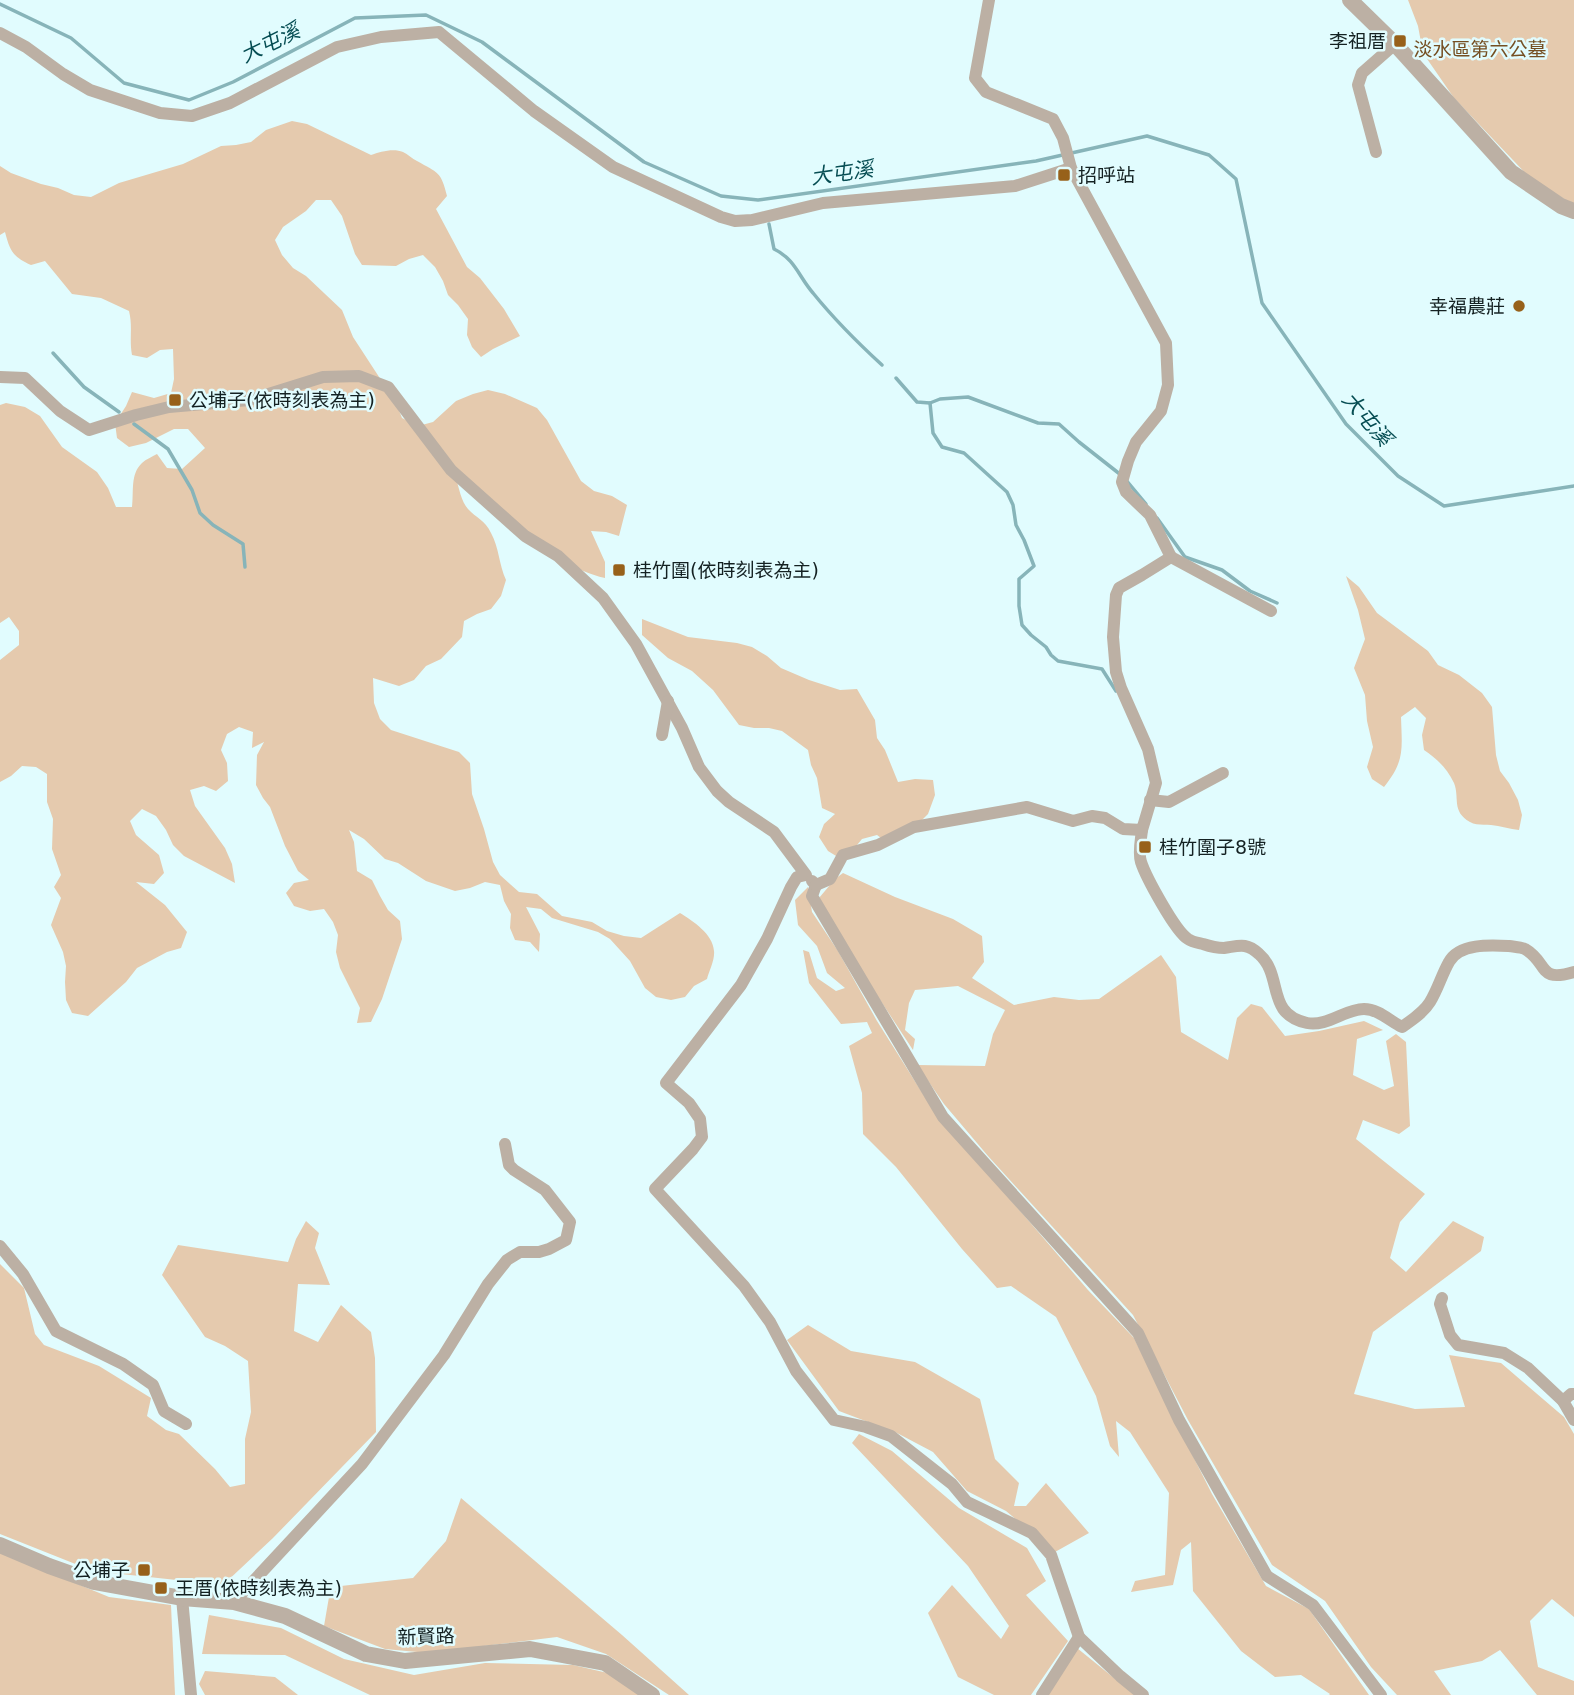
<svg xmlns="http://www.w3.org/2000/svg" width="1574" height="1695" font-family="'DejaVu Sans','Noto Sans TC',sans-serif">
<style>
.green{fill:#e5caae}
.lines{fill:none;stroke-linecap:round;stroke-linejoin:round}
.stream{stroke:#87b4b9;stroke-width:3.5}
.minor{stroke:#bcb0a4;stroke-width:12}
.tertiary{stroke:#bcb0a4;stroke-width:16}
.poi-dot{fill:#97611a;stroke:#e1fcfe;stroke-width:2.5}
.labels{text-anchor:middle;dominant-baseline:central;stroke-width:5;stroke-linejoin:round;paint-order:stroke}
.poi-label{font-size:19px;fill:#142122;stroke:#e1fcfe;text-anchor:start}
.park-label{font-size:19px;fill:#754f22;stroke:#e1fcfe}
.street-label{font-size:19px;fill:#142122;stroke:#e1fcfe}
.water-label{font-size:21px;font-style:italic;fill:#064d53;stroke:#e1fcfe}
</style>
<rect width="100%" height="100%" fill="#e1fcfe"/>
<!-- green -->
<g class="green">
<polygon points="1408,0 1574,0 1574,205 1531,179 1454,98 1423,53 1418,26"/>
<path d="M292,121L307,124L371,155C380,152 393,148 403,152C408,154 412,159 417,161C438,173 441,171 447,196L436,209L467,267L480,278L504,309L520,336L493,349L481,357L472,347L467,335L468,319L458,305L448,295L443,281L435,267L423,255L409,259L396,266L362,265L355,254L342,216L331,200H316L306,211L283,227L275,240L282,255L293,268L306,276L342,310L353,337L396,403L402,418L418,426L433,422L456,401L473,394L488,390L505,394L537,408L547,420L581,481L594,491L612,496L627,505L619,536L606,532L591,531L605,562V578C590,575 578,568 563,563L456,478C459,488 461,501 468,509C476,518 485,520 491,533C499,547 499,565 506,580L501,596L491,609L477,614L464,621L462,637L441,659L426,666L414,680L399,686L373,678L374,703L380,719L391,730L459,752L470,763L472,794L484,829L493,862L500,875L519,892L537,894L562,916L592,922L607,931L624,936L641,938L680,913C693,921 713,934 714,951C715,960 709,971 707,979L694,986L685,997L671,1000L656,997L645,988L630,961L610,939L598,932L552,918L541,909L526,907L540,934L539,952L530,942L515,940L510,928L511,914L504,901L500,885L485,882L470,888L455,891L426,881L398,863L385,859L364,839L349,830L354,842L357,871L372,880L380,896L388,910L400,921L402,939L382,999L371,1022L357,1023L360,1008L340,968L336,952L338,935L333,922L324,909L310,911L294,906L286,893L294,883L309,880L298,871L285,846L270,807L263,798L256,785L257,755L264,742L252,748L253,732L239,727L227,734L221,750L227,763L228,781L216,791L204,786L190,790L195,806L225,848L232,864L235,883L184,856L173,845L166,830L156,816L142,809L130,821L136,835L159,855L164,873L154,884L136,882L165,905L187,932L181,948L167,952L137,968L126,982L88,1016L72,1013L66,1000L65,982L66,966L63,952L51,925L61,898L54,887L61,875L52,849L53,819L47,802V774L36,767L22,766L11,776L0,782V660L19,645V631L9,617L0,623V405L6,403L25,407L40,416L62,447L97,472L108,488L116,507H132C134,492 130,474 142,463C146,459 152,457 157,454L167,468L182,469L205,448L188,429H174L146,443L129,447L117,438L115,423L126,406L132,392L154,398L171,393L174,379L173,349L160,350L147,358L132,355C129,339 133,327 129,311L101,298L72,294L45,261L31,265C13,257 10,251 5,232L0,235V166L11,173L41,184L58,188L74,195L91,197L119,183L183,164L221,146L236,145L251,142L266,130Z"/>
<path d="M1346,576L1359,587L1377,613L1428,651L1438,665L1459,675L1482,693L1492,707L1496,755L1500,771L1509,783L1518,800L1522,815L1519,830C1510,829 1500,826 1491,825C1484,824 1476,826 1470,822C1451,811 1460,798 1454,783C1447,768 1437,759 1424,750L1422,735L1426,718L1415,707L1401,717C1402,749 1405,761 1384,787L1372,779L1367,767L1373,747L1367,721L1365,695L1354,668L1365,639L1358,610Z"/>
<polygon points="642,619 688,637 737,643 752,647 767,656 781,668 809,680 840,690 857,689 875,720 877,738 885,750 898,782 915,779 933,780 935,795 928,814 903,839 889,844 877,835 862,839 852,851 841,859 828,851 819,837 824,824 835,814 822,808 817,778 811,765 808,750 782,731 769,728 754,728 739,725 713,690 692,671 668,658 642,635"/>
<polygon points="843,873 895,897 953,919 982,936 984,962 972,978 1014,1005 1054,997 1079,1000 1099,999 1161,955 1176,977 1181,1032 1228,1060 1237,1018 1251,1004 1262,1007 1285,1036 1319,1031 1364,1021 1383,1030 1357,1039 1353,1075 1384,1090 1394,1086 1386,1041 1396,1034 1406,1042 1410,1126 1399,1134 1363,1120 1356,1139 1425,1194 1400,1222 1390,1258 1406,1272 1453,1221 1484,1237 1481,1251 1373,1332 1354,1394 1415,1409 1465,1407 1449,1355 1501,1363 1564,1417 1574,1434 1574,1617 1552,1599 1530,1621 1538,1667 1574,1681 1574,1695 1537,1695 1500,1650 1482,1661 1434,1671 1451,1695 1397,1695 1371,1667 1325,1601 1272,1565 1188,1420 1133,1315 988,1156 944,1104 917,1065 985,1066 993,1034 1005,1010 958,986 915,990 909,1003 905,1030 915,1039 913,1050 859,968 819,898 835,879"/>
<polygon points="808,887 812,912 838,951 877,1021 940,1121 967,1149 1088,1290 1134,1338 1212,1494 1266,1586 1309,1609 1369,1695 1329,1695 1330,1694 1301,1675 1275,1677 1241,1651 1193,1591 1191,1542 1181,1550 1173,1585 1131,1592 1135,1581 1165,1575 1169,1493 1130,1432 1116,1421 1119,1457 1110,1446 1096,1396 1056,1317 1011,1286 997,1288 962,1249 896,1167 863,1134 862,1093 849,1046 872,1033 867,1022 841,1024 809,983 803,950 809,952 817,978 836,991 845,988 827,973 817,946 798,925 795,900"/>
<polygon points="306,1221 319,1233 315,1248 330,1285 298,1284 294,1331 318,1342 341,1305 371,1332 375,1358 376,1432 273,1538 223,1585 93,1571 0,1534 0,1264 24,1288 35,1334 44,1345 99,1366 151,1398 147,1416 166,1430 179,1434 215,1469 230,1487 245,1484 245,1439 251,1412 248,1361 225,1346 205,1337 162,1275 178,1245 288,1262 296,1239"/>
<polygon points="808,1325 851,1351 915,1362 980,1399 995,1459 1019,1483 1014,1506 1026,1506 1046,1483 1089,1533 1055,1552 1006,1511 967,1491 933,1452 897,1433 839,1411 787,1340"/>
<polygon points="859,1434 892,1451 959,1508 1027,1548 1046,1581 1026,1595 1068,1641 1031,1695 994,1695 958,1677 928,1613 952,1585 1001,1639 1009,1626 968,1566 852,1443"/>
<polygon points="461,1498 622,1635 689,1695 669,1695 606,1654 557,1637 428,1653 385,1649 324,1626 329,1597 341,1586 413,1578 446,1541"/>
<polygon points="0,1552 109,1597 171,1605 175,1695 0,1695"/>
<polygon points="209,1615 281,1628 344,1659 414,1675 485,1663 573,1665 612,1674 640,1695 370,1695 285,1655 202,1654"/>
<polygon points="1077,1648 1135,1695 1048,1695"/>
<polygon points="205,1671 275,1677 298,1695 205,1695 199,1684"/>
</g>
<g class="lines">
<!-- stream -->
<g class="stream">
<polyline points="0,4 71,38 124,83 189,100 233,82 355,18 426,15 482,42 644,162 721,196 758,200 1036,161 1147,136 1209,155 1236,179 1262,303 1346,424 1398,476 1444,506 1574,486"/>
<path d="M769,224L774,249C795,259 799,277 813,293C834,319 858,343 882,365"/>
<polyline points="53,353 84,387 119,412"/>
<polyline points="896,378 917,402 930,403 940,399 968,397 1038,423 1059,424 1079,442 1121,475"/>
<polyline points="930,403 933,433 942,447 964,453 1007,492 1013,505 1016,525 1024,540 1034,566 1019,579 1019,606 1022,625 1031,635 1046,647 1051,655 1058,661 1102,669 1116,691"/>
<polyline points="134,424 168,449 192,490 200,513 213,525 243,544 245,567"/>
<polyline points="1126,480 1146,504"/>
<polyline points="1157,518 1185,557 1222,570 1250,591 1277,603"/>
</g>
<!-- minor -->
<g class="minor">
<polyline points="0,33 26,47 63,74 90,90 160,113 192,116 230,103 337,47 381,37 439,32 534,111 613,167 721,217 735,221 752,220 823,203 1015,186 1071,168"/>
<polyline points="1376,152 1358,85 1362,73 1395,44"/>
<polyline points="0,377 25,378 60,411 89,430 136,415 169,407 249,400 323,377 359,376 388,387 451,470 525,536 558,556 603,598 636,644 682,728 699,767 717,791 729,802 774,832 806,875 797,877 791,887 767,939 741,985 666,1083 689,1103 700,1119 702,1137 693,1149 655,1189 744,1286 770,1322 796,1371 834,1420 866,1427 891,1436 952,1484 967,1502 1032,1533 1051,1555 1079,1637"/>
<polyline points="1171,557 1271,611"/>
<polyline points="662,735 668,701"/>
<polyline points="1150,800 1169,802 1223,773"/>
<path d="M1142,830C1141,840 1138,853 1141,862C1146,877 1175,931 1188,939C1192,942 1199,943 1203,944C1209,946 1218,948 1224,948C1239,946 1246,942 1259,954C1284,976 1265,1014 1307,1023C1327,1027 1345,1009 1364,1009C1378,1009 1390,1021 1402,1027C1412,1020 1424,1012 1430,1002C1438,989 1442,974 1449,962C1459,943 1491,945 1509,946C1515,947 1521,947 1525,949C1549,963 1537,983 1574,972"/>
<polyline points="812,881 816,885 812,896 943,1117 1138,1333 1179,1420 1267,1576 1313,1605 1381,1695"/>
<polyline points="816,885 830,879 843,855 878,845 914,827 1027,807 1073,821 1092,816 1105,818 1123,829 1142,830 1156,783 1148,749 1121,688 1116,672 1113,637 1116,595 1119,588 1142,575 1171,557 1150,515 1126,492 1122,482 1128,461 1136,442 1161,411 1168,385 1166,343 1071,168 1063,138 1053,119 986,92 975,78 989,0"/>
<polyline points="0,1246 23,1274 56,1331 123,1364 153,1385 164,1411 186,1424"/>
<polyline points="1442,1298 1440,1304 1450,1335 1458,1345 1504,1353 1528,1368 1563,1401 1571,1394 1574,1394"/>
<polyline points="1563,1401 1574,1420"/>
<polyline points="182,1598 191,1695"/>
<polyline points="234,1602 362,1464 444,1355 488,1284 507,1260 520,1252 539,1252 549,1249 566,1240 570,1222 545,1190 514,1170 509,1165 505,1144"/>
<polyline points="1042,1695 1079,1637 1120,1676 1143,1695"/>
</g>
<!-- tertiary -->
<g class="tertiary">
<polyline points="1350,0 1395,44 1511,172 1561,206 1574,211"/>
<polyline points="0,1545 49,1566 94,1582 182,1598 234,1602 285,1616 366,1654 405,1661 530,1649 605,1663 652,1695"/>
</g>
</g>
<!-- markers -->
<g class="poi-dot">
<rect x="1393" y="34" width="14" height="14" rx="3.5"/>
<rect x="1057" y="168" width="14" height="14" rx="3.5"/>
<circle cx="1519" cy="306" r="7"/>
<rect x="168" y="393" width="14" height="14" rx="3.5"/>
<rect x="612" y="563" width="14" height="14" rx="3.5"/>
<rect x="1138" y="840" width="14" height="14" rx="3.5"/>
<rect x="137" y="1563" width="14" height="14" rx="3.5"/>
<rect x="154" y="1581" width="14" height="14" rx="3.5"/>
</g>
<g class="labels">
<!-- poi labels -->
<g class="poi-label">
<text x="1386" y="41" text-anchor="end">李祖厝</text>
<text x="1078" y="175">招呼站</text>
<text x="1505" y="306" text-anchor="end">幸福農莊</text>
<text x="189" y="400">公埔子(依時刻表為主)</text>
<text x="633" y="570">桂竹圍(依時刻表為主)</text>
<text x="1159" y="847">桂竹圍子8號</text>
<text x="130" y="1570" text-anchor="end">公埔子</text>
<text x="175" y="1588">王厝(依時刻表為主)</text>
</g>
<!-- park labels -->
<g class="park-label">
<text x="1480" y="49">淡水區第六公墓</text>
</g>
<!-- street labels -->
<g class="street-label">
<text transform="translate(426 1636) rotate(-2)">新賢路</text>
</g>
<!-- water labels -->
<g class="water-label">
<text transform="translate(270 43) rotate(-26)">大屯溪</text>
<text transform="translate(842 173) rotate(-8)">大屯溪</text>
<text transform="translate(1367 419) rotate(49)">大屯溪</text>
</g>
</g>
</svg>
